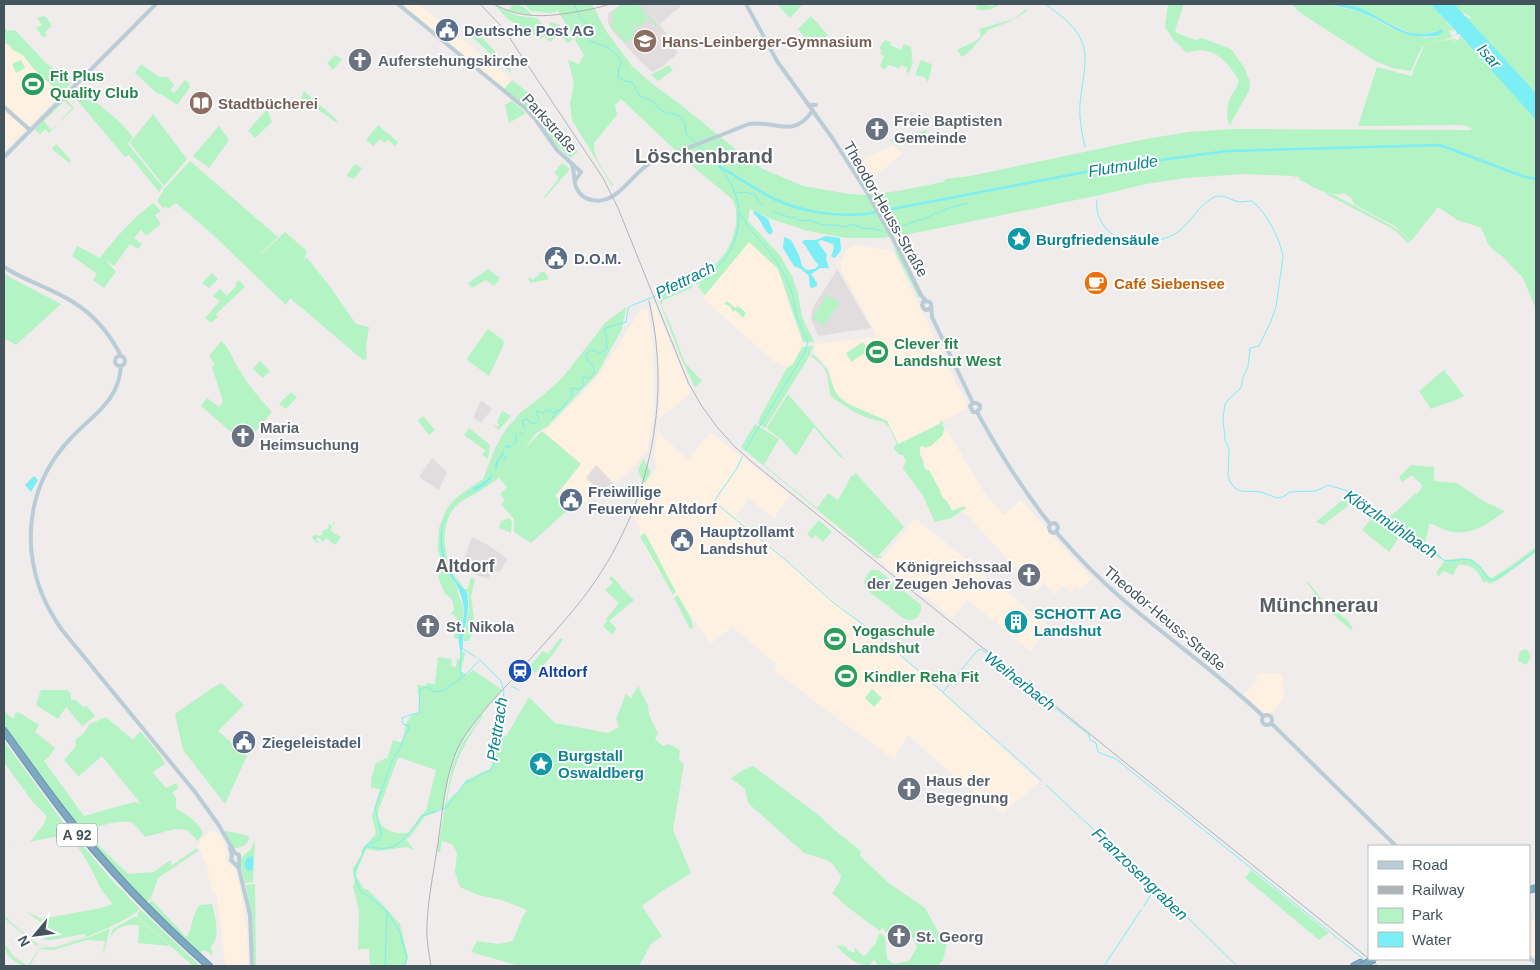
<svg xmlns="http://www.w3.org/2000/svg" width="1540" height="970" font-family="Arial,sans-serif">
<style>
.commercial{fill:#fef1e2}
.education{fill:#e1dddf}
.green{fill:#b4f3c3;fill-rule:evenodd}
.water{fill:#7ceef5}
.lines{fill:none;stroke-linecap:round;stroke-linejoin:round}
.stream{stroke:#7ceef5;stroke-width:1}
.canal{stroke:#7ceef5;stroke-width:2.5}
.highway-casing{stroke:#6994ad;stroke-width:8}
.secondary{stroke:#baccd6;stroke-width:4}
.highway{stroke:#7ea9c2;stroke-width:6}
.rail{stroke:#aeb3b8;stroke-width:1}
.highway-bridge-casing{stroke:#6994ad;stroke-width:8;stroke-linecap:butt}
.highway-bridge{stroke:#7ea9c2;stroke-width:6}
.labels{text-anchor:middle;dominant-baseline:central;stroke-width:4;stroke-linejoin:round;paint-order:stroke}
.shield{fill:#fff;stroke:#7b878d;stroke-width:1}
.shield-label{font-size:14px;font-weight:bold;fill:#43545c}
.service-label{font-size:15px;font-weight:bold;fill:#4e5e75;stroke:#fff;text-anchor:start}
.education-label{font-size:15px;font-weight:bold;fill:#785e54;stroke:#fff;text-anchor:start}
.worship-label{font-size:15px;font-weight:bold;fill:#5b616d;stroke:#fff;text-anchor:start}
.leisure-label{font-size:15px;font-weight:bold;fill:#27864d;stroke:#fff;text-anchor:start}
.street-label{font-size:15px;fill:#43545c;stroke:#fff}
.culture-label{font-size:15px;font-weight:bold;fill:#0d838f;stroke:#fff;text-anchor:start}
.food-label{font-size:15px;font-weight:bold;fill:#c56008;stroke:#fff;text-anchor:start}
.transit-label{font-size:15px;font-weight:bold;fill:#164399;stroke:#fff;text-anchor:start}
.water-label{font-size:16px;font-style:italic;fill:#048289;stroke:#fff}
.quarter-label{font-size:18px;font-weight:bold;fill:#585e62;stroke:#fff}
.district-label{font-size:20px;font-weight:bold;fill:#585e62;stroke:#fff}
</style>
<rect width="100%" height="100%" fill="#f0ecec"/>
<!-- commercial -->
<g class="commercial">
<polygon points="402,4 419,4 512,80 504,89"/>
<polygon points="4,42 9,45 13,50 23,55 33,68 61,94 4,151"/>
<polygon points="893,146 903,153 870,181 867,183 864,181 859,174 857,168 859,161"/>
<polygon points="749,242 778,269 788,299 788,304 804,346 802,347 793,364 789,368 787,368 778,362 773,361 703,298"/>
<polygon points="853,245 893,251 967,405 966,409 951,417 899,444 887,420 848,403 835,392 829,369 814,352 815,344 876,337 873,328 841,270 841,263 845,252"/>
<polygon points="654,304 691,393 659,419 659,433 688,460 710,432 790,495 774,518 749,499 736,516 937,688 1039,782 1003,813 960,781 908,735 894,759 826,710 774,670 776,664 733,627 711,643 656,568 640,534 639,526 634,519 647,481 657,467 654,456 659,419 660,381 652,305"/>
<polygon points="647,308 653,344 654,377 654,408 647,452 641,456 636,465 611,486 575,510 557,495 581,464 542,431 550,426 596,379 640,311"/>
<polygon points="947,430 986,495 1004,515 1021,500 1092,579 1079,591 1076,587 1070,592 1064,586 1054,594 1044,583 1036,590 965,513 950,511 917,452 918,445"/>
<polygon points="915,518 1049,626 1030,651 968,600 952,618 880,561"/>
<polygon points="1261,673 1282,674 1284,697 1274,710 1269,714 1265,714 1244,694 1258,680 1255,676"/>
<polygon points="211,831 215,831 220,835 227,850 226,859 228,864 234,867 235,870 240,887 247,932 248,966 229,966 225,963 217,896 213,893 207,871 210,868 205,864 200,849 196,847 203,837"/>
<polygon points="1536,916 1536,958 1529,953 1529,923"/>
</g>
<!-- education -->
<g class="education">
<polygon points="621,4 683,4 660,24 649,12 666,33 670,44 678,53 663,66 652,72 641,62 611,29 608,22 608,14"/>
<polygon points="837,270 839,272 871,328 818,336 811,318 813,307"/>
<polygon points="482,401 492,409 481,423 473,418 480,402"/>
<polygon points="432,458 447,472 439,490 419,477"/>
<polygon points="596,465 613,483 600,492 586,478"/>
<polygon points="472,537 488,545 508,559 499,572 492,570 488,579 476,575 477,571 466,569 467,566 462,564"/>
</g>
<!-- green -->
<g class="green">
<polygon points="493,4 506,11 520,16 537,18 556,37 550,42 544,36 541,39 509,20"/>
<polygon points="514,4 524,7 533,16 508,10"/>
<path d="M526,4H592L606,31L632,66L655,86L672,98L747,158L763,169L803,186L849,194L864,195L898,191L943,182L946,179L970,176L1146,139L1188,132L1233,129L1472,130L1470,127L1461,125L1358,126L1377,67L1411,76L1413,75V71L1424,46L1431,43L1453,39L1456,43L1454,38L1458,41L1460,36L1488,65L1536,120V309L1523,278L1502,256L1492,249L1487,242L1484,234L1480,227L1457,220L1438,207L1411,241L1395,226L1355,205L1351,198L1344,193C1328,198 1313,186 1300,180L1298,176L1296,177L1293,176L1244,174L1186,178L1146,184L1105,194L920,232L881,238H846L808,231L771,219L750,209L748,221L779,254L792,276L798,293L802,317L814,342H803L778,269L749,242L705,295L698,287L701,282L696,285L693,276L707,271L717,263L726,252L732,240L736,225V209L733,200L691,165L621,99L615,105L617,115L594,143C592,157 606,173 613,185L612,186L572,120L570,104L574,83L568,60L579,64L584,55L557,9V11L551,13L531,11L525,5Z"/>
<polygon points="622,4 638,4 658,26 657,27 643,12 642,13 647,19 638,28 633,22 631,24 636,30 633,33 646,48 642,52 630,39 625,43 610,25 614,21 611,14"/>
<polygon points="779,4 803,4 790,18 778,5"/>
<path d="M977,4H986L990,6L1000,4C995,9 983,12 976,9Z"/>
<path d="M1168,4H1184L1175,30L1177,33L1187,37L1196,40L1202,38L1231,49L1244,67L1250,82L1249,91L1233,119L1231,125H1229C1227,117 1226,107 1230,99C1233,90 1236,92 1239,80C1227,61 1212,43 1187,53L1173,39L1165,27Z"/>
<path d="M1291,4H1326L1344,8L1363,13L1397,31L1426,38L1434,36L1438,37L1437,35L1440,34L1443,29L1426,34H1415L1398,28L1360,9L1342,4H1430L1455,31L1448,30L1452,36L1451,38C1420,47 1425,38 1412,70L1410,71L1393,68L1375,61L1302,14Z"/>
<polygon points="1453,4 1536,4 1536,93 1463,15 1471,19 1471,17 1462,12"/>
<path d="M1026,9L1027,11L1013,20L988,30L970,51L962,57L957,50C965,45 976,43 981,36L979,29L1014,19Z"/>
<polygon points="43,16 46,17 52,26 45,32 47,36 43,37 36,28 42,25 37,18"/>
<polygon points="811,16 828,35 813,48 798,29"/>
<path d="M550,23C562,23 567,30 573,39L568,43L550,26Z"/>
<polygon points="4,25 7,31 15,30 45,62 71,83 61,94 33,68 23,55 13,50 9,45 4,42"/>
<polygon points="475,29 511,70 511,73 470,35"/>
<polygon points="885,40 891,42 890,45 901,50 904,44 911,47 912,57 911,60 913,61 909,73 906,72 908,68 901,65 898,69 896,67 888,65 885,70 880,66 884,56 880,54 882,50 879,48"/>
<polygon points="335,55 342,59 333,70 327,63"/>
<polygon points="21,60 25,68 16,73 12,64"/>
<polygon points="921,60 931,64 932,66 928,82 924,77 915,75"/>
<polygon points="141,64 159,77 167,77 174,85 170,90 174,93 185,80 188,82 190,87 177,105 161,94 158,94 135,73"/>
<polygon points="669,65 673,70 658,81 651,75"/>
<polygon points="512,80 531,95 578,152 570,158 556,145 531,112 504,89"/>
<polygon points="78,87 121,123 133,137 128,144 163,187 159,192 129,155 125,157 71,93"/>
<polygon points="304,91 336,119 338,123 337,123 301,98"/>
<polygon points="65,98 74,108 61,121 61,120 72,108 64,101 44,121 50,129 52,129 59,123 49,133 45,129 40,134 35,130 36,128"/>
<polygon points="512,101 526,113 509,123 505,105"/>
<polygon points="267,109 272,122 255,138 248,131"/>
<polygon points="153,114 187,159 164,186 130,143"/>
<polygon points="378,125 398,142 395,146 388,140 385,143 380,139 373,146 366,140"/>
<polygon points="219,126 229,140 209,168 193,156"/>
<polygon points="926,130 927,134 918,138 917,136 907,139 898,146 889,140 900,135 902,138"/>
<polygon points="56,144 71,160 69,163 52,149"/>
<polygon points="190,161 278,237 260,254 260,255 285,232 307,251 294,284 304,259 307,258 329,285 356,324 369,327 366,346 367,359 363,360 290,298 286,305 211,233 176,203 168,209 166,206 163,208 157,201 165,188"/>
<polygon points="562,163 570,169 545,198 544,197 558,180 557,179 559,177 554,173"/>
<polygon points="355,164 362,168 354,179 346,176"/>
<polygon points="1324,193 1334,195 1392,226 1400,231 1410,241 1408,243 1398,233 1391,228"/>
<path d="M153,203L161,211L155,215L161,224L146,236L141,230L134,238L142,244L138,249L130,244C124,251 120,259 114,266L106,260L116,272L104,288L93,280L97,274L72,256L77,246L100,258C116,237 132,219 153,203Z"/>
<polygon points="894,245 920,296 919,298 896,254"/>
<polygon points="488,269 500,278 494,286 486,280 472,288 468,283"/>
<polygon points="543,272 545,272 549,279 530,283 528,278 530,277 532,280 539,275 539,273"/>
<polygon points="4,273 13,279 61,304 16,345 4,338"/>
<polygon points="212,273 218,279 209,288 202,283"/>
<polygon points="689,277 693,287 664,300 661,304 673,331 685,363 702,381 695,387 682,360 655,290"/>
<polygon points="239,280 245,287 216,314 218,317 211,323 205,318 220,301 213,296 220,289 227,296 237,285 235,284"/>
<polygon points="827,295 839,303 824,326 812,318"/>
<polygon points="727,301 735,308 738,306 746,313 743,318 735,310 733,312 730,306 724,304"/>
<path d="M626,307L622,329L597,374L548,426L536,433L525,448L542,431L581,464L555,496L569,509L531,543L514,532V519L501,504L505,500L500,494L507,487L499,478L502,475C493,483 483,489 473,495C467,498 461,501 456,506C439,524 443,556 455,576C458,580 462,584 464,589H468L471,577L475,579L471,596L475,626L469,641H464L463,638L469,611L468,591H465C459,586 457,576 449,573L458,589L457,590L464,610L459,639L454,638L456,627L454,625L457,617L451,614L454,609L452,599L445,594L438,577L442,566L437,546L438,545L439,528L446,510L453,501L461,494L483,479L495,448L506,429L521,412L541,397L563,377L606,322Z"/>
<polygon points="488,329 503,340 504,344 489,376 467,360 467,358"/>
<path d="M221,341C231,349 233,361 240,371C249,386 260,399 272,412L245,444L201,406L207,398L219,407L223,402L212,367L215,365L209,356Z"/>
<polygon points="863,342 868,351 851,362 846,353"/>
<polygon points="813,346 810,355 765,428 758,424 760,417 787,368 793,364 802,347"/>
<polygon points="813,354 827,369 834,389 839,397 848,404 887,421 898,444 940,424 941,420 942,422 944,421 942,425 944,428 943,435 931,446 925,448 923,446 920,447 920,454 924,462 923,465 926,470 929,470 941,492 940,493 944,499 946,500 952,510 954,510 963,506 966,508 951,518 935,522 922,494 904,470 903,467 906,461 903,455 900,455 894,449 895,445 897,444 889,427 884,422 868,418 856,413 833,398 830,394 827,374 822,365 811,356"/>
<polygon points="260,361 270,371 263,378 253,369"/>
<path d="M1444,370L1464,396C1454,402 1442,404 1431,409L1419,391Z"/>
<polygon points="291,392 297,397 286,409 279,404"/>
<polygon points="788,394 839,453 845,460 839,456 814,427 796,456 781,439 768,430 767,427"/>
<polygon points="502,411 511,416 499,430 494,426 495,425 497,427 499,425 497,422"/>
<polygon points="423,416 435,430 429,435 418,421"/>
<polygon points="755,424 779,439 764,465 817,508 828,493 838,500 852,475 853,476 856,473 904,527 878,556 882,556 882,557 876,558 741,447"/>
<polygon points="469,428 490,445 488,459 482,455 485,450 464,435"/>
<polygon points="643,459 651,472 645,483 642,480 638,470"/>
<path d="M1411,465L1434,467V481L1457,483L1485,502L1505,511C1481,530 1462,541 1432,524H1429L1427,537L1424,543C1431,548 1440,552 1442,560L1405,533L1401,534L1389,552L1362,530L1372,518L1378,523H1384C1393,512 1406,505 1415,493L1417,494L1423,486L1412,475L1402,482L1399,477Z"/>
<polygon points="1351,493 1358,498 1323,525 1316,522"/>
<polygon points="509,518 512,522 511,533 499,528 501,521"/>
<polygon points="819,520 832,532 823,542 815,535 812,539 807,534"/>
<polygon points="334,521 335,522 330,530 335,534 341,537 335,545 326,538 323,542 318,537 316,540 319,542 317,543 312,538 313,536 317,535 320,536 323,534 322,532 325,529 327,530 329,524 332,526"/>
<polygon points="645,533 676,592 673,595 640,536"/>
<path d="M1536,547V552L1501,578L1490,584L1486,581L1484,583C1478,572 1473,563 1458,565L1453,575L1443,571L1439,576L1436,573L1445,560C1472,557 1472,555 1489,577L1492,578L1516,562Z"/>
<path d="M872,570H878L921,605C922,617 914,623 903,618L866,589C862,581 866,575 872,570Z"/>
<polygon points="612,576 622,588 622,589 625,591 634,600 609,621 616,628 613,635 603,626 607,621 606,619 619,603 605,590 613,583 609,578"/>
<polygon points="1308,582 1321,598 1348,621 1353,629 1351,630 1329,611 1322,608 1317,614 1312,609 1316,605 1310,597 1315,593 1307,583"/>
<polygon points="678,595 691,619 693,628 690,629 674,598"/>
<path d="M560,638L563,639C555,653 547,662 535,673L528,668L543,651L548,654Z"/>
<polygon points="1526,649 1528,651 1531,657 1526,665 1518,661 1520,651"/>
<path d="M460,650L465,653L461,671L467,675L473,670L502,690C481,713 461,737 451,767C447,780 445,795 443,809L437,810V812L425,816L412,834L406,840L415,850L407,847L378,851L366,849L357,870L356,876L364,889L368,890L382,904L400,924L408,957L406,966H370L369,949H361L358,951L359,910L353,887L355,879L353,874V868L361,856L362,849L376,834L372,816L380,789L371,788V779L376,762L385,764L379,762L380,760L383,761L384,758L387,759L393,740L400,742L403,741C405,729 405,716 419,712V701L417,685L426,686L427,683L435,684L438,657L452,659L451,666L456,667L457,659H460ZM398,758H401L436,770L426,811L421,815L409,833C394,835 376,829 378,811Z"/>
<polygon points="221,683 244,705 218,731 247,756 225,804 183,750 175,714 211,689"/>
<path d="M638,686L648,706L649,715L658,733L655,739L663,746L669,744L680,750L679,760L684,764L673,830L691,873L662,891L642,906L662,936L651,944L639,966H520L471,952L477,941L499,944L513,941L522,918L527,910L502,900L478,895L460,887L455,872L457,853L452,844L442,841L440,852H437L452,766L463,742L482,715L483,716C463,745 451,767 447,803L452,796L458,792L466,780L490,769C497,754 496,737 497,721H500V723L502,727L501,734L505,736V738L529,697L555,723L608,733L619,727L616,719L626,694L631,698Z"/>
<polygon points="872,689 882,698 874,707 865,698"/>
<polygon points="41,690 67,690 71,694 71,700 76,700 83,707 87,706 95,716 82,726 66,707 58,719 36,705"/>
<path d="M4,711L13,719L16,713L18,712L39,725L35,732L55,748L48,758L44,761L84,816L134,802L141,804L102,756L79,776L77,775L64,760L76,746L75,740L83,734L90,724L106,717L133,740L140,731L160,755L165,764L155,770L153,773L166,788L176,783L178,788L172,793L176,798V809C186,814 199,822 203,833L198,841L187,830L175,829L145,837C142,833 138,828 134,824C125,817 96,827 86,831L87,834L128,874L154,872L169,861H171V866L197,848L198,851L158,878L151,898L145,903L106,861L4,731Z"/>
<path d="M4,741L63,822L110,878L140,909C127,922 60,951 43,946C29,942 18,926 6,918L37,944L38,947L4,918V917L6,918L4,915C14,924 33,945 46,946C58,948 74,940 85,937V934L51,940H42L52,934V931L26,911L41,919L101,908L113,904C109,899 105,895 101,889C95,877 78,838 65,837C48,835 21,845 4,849L30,842L44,824L46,820V815L32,801L4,762Z"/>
<path d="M753,766L816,813L838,833L861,851L860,856L890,884L925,908L940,935L947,943L943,960L938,966H878L874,959L870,965C855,966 845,955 836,945L845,946L848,950L854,953L855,951L854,947L863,956H865L872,947L875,945L879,933L885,936L887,959L894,964L909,961L917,947L909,931L890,926L889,928L890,927L905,933V939L902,942L888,931L887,934L882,927L880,931L846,906L831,892H833L839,883L841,876L832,863L827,860L804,853L748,803L745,789L731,778L745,769Z"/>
<path d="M227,831L249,836C248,847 242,846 233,849L224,832Z"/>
<polygon points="255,840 253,882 245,883 240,863 241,858 251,849"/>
<polygon points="1251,870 1329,933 1319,940 1245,878"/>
<polygon points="255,884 256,966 254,966 251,916 246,885"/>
<path d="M152,900L186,937C194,928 190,917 200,905L212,904C215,917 221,937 211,947L213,956L205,950L200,952L211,965L147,905Z"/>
<polygon points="141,910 200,966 193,966 138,917 137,914"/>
<path d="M134,917H137L170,946L138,943L139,925C109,923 106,943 103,966L105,949L113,929Z"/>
<path d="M109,929L110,930L102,956V966V956L105,941L87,940L53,950L39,949L30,966C17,966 5,956 4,943L14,957L28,966L39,948L56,947L86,938Z"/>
</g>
<!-- water -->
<g class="water">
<path d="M1326,4C1337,4 1349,4 1360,8C1381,17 1400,35 1424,34C1430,34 1437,31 1443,29V31C1439,36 1437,36 1432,36C1401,40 1386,21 1360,12C1349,8 1337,6 1326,4Z"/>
<polygon points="1430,4 1453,4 1456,6 1536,93 1536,120 1459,34 1456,34 1457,32"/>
<path d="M755,211L768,219L773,232L770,235C763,229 763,224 758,218C756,216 754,214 753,212Z"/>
<path d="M826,236L840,238L841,250L835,258H834L831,256L834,248L833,244L821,240L818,242L827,255L826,259L829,268H820L811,274L817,283V286L812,288L810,287L809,276L801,269L794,266L783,248L784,237L791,240L799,255L802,266L806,270L815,269L819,265C811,258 809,249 802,242L804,240H816Z"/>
<path d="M525,428L524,434H516L517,442L511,447L504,448L503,454L507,458L504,461L505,457L503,455C496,462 499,461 497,468C496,470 493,472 492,474C490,479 493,477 489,481C480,490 467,492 457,501C430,526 443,571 467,592C470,613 466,619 463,638C463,645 463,648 461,655C460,649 458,642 459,636C460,627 465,618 464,609C463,602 460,590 456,584C453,579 448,574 446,568C434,535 441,507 473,490V487C482,486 491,477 495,470C496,467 495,464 496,462C499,456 503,454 504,448L507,445L511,446L516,442L515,434L524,433Z"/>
<polygon points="34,476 38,480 31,492 25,485"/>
<path d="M251,856L253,857V870L248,871C242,866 244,859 251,856Z"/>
</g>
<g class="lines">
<!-- stream -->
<g class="stream">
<path d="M1045,4C1062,16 1083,31 1085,54C1086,71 1081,88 1080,105C1079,119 1082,133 1085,147"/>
<polyline points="736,193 743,192 754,194 763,206"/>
<path d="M1097,200C1096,206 1097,213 1100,219C1112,247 1151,247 1175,234C1190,225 1198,205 1214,197C1222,193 1232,201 1240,202C1244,202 1248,201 1252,201C1266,212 1280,238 1283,257L1276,307L1271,321L1259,346L1250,348L1248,367L1243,377L1241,388L1228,400L1225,404L1223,418L1225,440L1229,449L1228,477L1231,483L1235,488L1241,491L1261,492L1277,498L1283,497L1290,492L1316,491L1328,485L1348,491L1375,508L1387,519L1434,551L1443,560L1452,561L1463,559L1471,560L1480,567L1489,580H1494L1517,565L1536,550"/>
<polyline points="772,211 791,218 794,217 800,221 810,220 822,225 835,225 846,227 851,224 865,229 870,228 882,231"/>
<polyline points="740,214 746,222 747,226 766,247 778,264 785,276 793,295 796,315 808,342 805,352 745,450"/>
<path d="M898,227C907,225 917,219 925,219C930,214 961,204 967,203"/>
<polyline points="552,418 558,411"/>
<path d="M525,429L523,425V420L527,419C532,425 536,425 539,418L536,414L537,411L543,413L549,410L553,413L560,410L572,396L571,388L580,389L584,385L582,378L584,377L589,378C602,368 586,365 586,354L592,350L601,353L607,349L606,343L607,337L604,330L605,328L626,322L628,308L633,305C651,298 668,291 686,283C695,279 705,276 713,270C724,263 731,251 735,239C750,194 720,163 688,136L686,133L685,124L681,117L675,114L667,113L658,108L654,102L640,96L632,82L625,81L618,77C617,70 623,64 620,58L615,54L609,48L590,41L589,39L587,25L582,20L574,4"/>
<polyline points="742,457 737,468 715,500 717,504 788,562 834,603 877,635 912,665 1041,780"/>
<polyline points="463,649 476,657"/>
<polyline points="462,678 479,661"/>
<polyline points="511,686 519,690"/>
<polyline points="943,692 977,651 981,649 1089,735 1090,740 1096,743 1098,752 1116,759 1366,961"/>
<polyline points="1046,785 1183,913 1235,964"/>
<polyline points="366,846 380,839 381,833 375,808 392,761 401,746 405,734 409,730 409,726 403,724 402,718 413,714 417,714 419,713 420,689 427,687 435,692 443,691 461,678 460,669 461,655"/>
<polyline points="1144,906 1155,888"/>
<polyline points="385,966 387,912"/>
<path d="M404,966L407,958L399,930L387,912L372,898L362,893L358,886L355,878V871L366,846C375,848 386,850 394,846C402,843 417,823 422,816L446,808L466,782L472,781L480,774L491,770L494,763L496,750V734L504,692L501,681L479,659"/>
<polyline points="1104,966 1141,910"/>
</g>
<!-- canal -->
<path class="canal" d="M719,166C737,177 754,188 772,198C801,212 835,217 866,214L1117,166L1227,151L1440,145L1522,176L1536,179"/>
<!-- highway casing -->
<g class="highway-casing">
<g id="highway">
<path d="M4,731C36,775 67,820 104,861C137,899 172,933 209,966"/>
<polyline points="1529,890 1536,888"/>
<polyline points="1354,966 1360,963"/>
</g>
</g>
<!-- secondary -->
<g class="secondary">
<polyline points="398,4 525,108 536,120 557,150 581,172 575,181"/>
<polyline points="746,4 777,61 833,139 868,194 898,248 921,295 926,301"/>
<polyline points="808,105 816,105"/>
<polyline points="4,107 30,130"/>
<polyline points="4,157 156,4"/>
<path d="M571,163C576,172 572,180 577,189C580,195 586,199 592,200C618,206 632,172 652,162L749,124C776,120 793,140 813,110"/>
<path d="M4,267C25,281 51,288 73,302C94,315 110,334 121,356"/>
<polyline points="930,308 927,310 924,309 922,305 923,302 927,301 931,303 932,317 973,403 970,406 973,412 977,412 980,408 980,405 976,403 973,403"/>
<circle cx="120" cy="361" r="5"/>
<path d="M121,366C119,401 93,415 71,438C19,493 19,570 62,630L195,792L218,824L235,853L239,855V869L250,915L252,966"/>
<path d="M977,412C999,452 1022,489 1050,524L1055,523L1057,525L1058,528L1056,532L1053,533L1050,531L1049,527L1050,524"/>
<path d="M1056,532C1076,555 1097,577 1120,597C1167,638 1218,673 1263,716"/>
<circle cx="1267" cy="720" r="5"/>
<polyline points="1271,723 1396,846"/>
<polyline points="230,848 232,854 231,860 238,867"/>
<polyline points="1529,958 1536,963"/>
</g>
<!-- highway -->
<use href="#highway" class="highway"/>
<!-- rail -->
<g class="rail">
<polyline points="480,4 503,28 603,178 618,208 688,382 701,405 717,427 734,446 752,462 1378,966"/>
<path d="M494,4C520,19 546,17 575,12C587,10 599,8 610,4"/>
<path d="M431,966C429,953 426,939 427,925C428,898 434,870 438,843C443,809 445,770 462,740C475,720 491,702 507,685C528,661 550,638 570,614C644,528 675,412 649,301"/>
</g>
<!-- highway-bridge casing -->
<g class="highway-bridge-casing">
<polyline id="highway-bridge" points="1362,966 1374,959"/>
</g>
<!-- highway-bridge -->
<use href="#highway-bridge" class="highway-bridge"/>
</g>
<!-- icons -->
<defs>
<g id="civic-disc" transform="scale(1.25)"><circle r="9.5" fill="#5c6f8a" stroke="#fff"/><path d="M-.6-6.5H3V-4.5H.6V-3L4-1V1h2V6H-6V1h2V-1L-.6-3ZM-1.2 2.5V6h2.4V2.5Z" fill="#fff"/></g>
<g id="school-disc" transform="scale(1.25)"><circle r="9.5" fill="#8d6e63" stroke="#fff"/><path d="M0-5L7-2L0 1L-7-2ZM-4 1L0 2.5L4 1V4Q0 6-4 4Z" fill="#fff"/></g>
<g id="church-disc" transform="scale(1.25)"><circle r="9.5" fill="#6b7280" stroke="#fff"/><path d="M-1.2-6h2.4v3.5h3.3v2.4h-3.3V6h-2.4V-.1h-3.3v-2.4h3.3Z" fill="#fff"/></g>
<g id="stadium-disc" transform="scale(1.25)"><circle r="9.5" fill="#2e9e5b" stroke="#fff"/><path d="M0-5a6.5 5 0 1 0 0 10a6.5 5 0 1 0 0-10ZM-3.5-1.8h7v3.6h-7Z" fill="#fff"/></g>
<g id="library-disc" transform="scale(1.25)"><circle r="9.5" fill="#8d6e63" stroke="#fff"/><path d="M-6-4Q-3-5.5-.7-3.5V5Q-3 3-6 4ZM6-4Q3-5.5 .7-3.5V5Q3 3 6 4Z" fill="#fff"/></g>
<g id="sight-disc" transform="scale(1.25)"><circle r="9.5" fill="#0f9aa8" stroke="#fff"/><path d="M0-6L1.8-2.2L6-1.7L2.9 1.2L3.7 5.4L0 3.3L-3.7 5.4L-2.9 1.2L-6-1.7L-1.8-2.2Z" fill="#fff"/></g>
<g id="cafe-disc" transform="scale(1.25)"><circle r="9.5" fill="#e8710a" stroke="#fff"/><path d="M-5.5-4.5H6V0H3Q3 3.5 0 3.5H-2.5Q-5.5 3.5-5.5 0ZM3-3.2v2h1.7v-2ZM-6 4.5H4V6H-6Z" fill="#fff"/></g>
<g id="building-disc" transform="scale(1.25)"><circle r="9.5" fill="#0f9aa8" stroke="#fff"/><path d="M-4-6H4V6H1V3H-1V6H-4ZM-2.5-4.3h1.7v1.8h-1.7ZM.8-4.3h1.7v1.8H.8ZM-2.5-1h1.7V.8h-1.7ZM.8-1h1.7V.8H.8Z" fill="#fff"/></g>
<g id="station-disc" transform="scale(1.25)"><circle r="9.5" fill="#1a4fb4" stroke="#fff"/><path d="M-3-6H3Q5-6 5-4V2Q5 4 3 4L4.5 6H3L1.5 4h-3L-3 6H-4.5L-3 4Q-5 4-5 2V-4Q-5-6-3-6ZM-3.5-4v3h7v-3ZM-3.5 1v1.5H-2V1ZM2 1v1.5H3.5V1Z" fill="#fff"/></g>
</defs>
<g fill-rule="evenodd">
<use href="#civic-disc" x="447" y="30"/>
<use href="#school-disc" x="645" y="41"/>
<use href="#church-disc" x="360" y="60"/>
<use href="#stadium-disc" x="33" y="84"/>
<use href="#library-disc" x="201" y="103"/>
<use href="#church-disc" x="877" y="129"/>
<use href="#sight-disc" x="1019" y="239"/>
<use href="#civic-disc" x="556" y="258"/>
<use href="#cafe-disc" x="1096" y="283"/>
<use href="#stadium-disc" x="877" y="352"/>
<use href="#church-disc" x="243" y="436"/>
<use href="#civic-disc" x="571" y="500"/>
<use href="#civic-disc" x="682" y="540"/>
<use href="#church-disc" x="1029" y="575"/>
<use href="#building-disc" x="1016" y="622"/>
<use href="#church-disc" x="428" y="626"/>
<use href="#stadium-disc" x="835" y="639"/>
<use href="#station-disc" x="520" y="671"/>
<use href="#stadium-disc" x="846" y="676"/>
<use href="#civic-disc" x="244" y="742"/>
<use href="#sight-disc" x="541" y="764"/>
<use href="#church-disc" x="909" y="789"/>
<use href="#church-disc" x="899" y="936"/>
</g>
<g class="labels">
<!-- shield labels -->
<rect class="shield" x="57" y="823.5" width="40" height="23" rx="4"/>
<g class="shield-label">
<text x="77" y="835">A 92</text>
</g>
<!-- service labels -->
<g class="service-label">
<text x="464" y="30">Deutsche Post AG</text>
<text x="574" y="258">D.O.M.</text>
<text x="588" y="491">Freiwillige<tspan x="588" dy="17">Feuerwehr Altdorf</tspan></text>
<text x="700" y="531">Hauptzollamt<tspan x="700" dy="17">Landshut</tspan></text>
<text x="262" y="742">Ziegeleistadel</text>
</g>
<!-- education labels -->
<g class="education-label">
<text x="662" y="41">Hans-Leinberger-Gymnasium</text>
<text x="218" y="103">Stadtbücherei</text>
</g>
<!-- worship labels -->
<g class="worship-label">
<text x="378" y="60">Auferstehungskirche</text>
<text x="894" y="120">Freie Baptisten<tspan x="894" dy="17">Gemeinde</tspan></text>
<text x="260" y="427">Maria<tspan x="260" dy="17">Heimsuchung</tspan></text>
<text x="1012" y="566" text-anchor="end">Königreichssaal<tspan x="1012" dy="17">der Zeugen Jehovas</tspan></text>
<text x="446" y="626">St. Nikola</text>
<text x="926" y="780">Haus der<tspan x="926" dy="17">Begegnung</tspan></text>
<text x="916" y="936">St. Georg</text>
</g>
<!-- leisure labels -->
<g class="leisure-label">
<text x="50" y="75">Fit Plus<tspan x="50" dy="17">Quality Club</tspan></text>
<text x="894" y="343">Clever fit<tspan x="894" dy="17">Landshut West</tspan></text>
<text x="852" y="630">Yogaschule<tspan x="852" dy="17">Landshut</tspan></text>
<text x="864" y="676">Kindler Reha Fit</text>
</g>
<!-- street labels -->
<g class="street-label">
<text transform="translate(550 123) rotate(48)">Parkstraße</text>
<text transform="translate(886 209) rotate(60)">Theodor-Heuss-Straße</text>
<text transform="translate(1165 618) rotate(40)">Theodor-Heuss-Straße</text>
</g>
<!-- culture labels -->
<g class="culture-label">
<text x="1036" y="239">Burgfriedensäule</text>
<text x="1034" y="613">SCHOTT AG<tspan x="1034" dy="17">Landshut</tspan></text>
<text x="558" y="755">Burgstall<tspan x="558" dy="17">Oswaldberg</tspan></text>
</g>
<!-- food labels -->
<g class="food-label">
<text x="1114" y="283">Café Siebensee</text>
</g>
<!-- transit labels -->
<g class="transit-label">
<text x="538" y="671">Altdorf</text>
</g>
<!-- water labels -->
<g class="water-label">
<text transform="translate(1489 56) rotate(48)">Isar</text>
<text transform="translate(1123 166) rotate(-9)">Flutmulde</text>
<text transform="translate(685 280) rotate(-26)">Pfettrach</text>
<text transform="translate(1391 524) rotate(34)">Klötzlmühlbach</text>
<text transform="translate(1020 681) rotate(38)">Weiherbach</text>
<text transform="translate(497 729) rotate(-81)">Pfettrach</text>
<text transform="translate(1140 874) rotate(44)">Franzosengraben</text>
</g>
<!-- quarter labels -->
<g class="quarter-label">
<text x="465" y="566">Altdorf</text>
</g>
<!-- district labels -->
<g class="district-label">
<text x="704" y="156">Löschenbrand</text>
<text x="1319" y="605">Münchnerau</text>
</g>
</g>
<!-- border -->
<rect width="1540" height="970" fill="none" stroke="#43545c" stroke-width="10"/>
<!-- legend -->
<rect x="1368" y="845" width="162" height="115" fill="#ffffff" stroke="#b4bbbe"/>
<rect x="1378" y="861" width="25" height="8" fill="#baccd6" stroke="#b4bbbe"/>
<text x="1412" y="870" font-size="15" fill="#43545c">Road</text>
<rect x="1378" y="886" width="25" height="8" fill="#aeb3b8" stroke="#b4bbbe"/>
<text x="1412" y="895" font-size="15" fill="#43545c">Railway</text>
<rect x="1378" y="908" width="25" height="15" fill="#b4f3c3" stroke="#b4bbbe"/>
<text x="1412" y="920" font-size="15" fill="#43545c">Park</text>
<rect x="1378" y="932" width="25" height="15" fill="#7ceef5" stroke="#b4bbbe"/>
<text x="1412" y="945" font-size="15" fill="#43545c">Water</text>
<!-- north arrow -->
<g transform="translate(35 935) rotate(241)" stroke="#ffffff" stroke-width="4" paint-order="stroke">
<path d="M0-4L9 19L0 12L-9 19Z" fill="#43545c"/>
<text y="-8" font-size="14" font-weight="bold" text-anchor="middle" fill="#43545c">N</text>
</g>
</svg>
